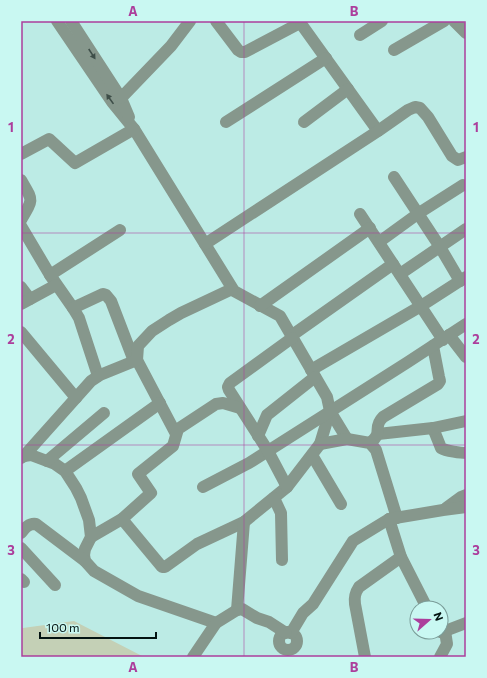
<svg xmlns="http://www.w3.org/2000/svg" width="487" height="678" font-family="Commissioner,sans-serif">
<style>
.green{fill:#c4d0b6}
.lines{fill:none;stroke-linecap:round;stroke-linejoin:round}
.minor{stroke:#86978c;stroke-width:12}
.oneway{fill:#3e4e48}
.grid{fill:none;stroke:#ac3e9c;stroke-width:1;stroke-opacity:0.55}
.neatline{fill:none;stroke:#ac3e9c;stroke-width:1.5}
.grid-label{font-size:13px;text-anchor:middle;font-weight:bold;fill:#ac3e9c}
</style>
<rect width="100%" height="100%" fill="#bcebe5"/>
<!-- green -->
<polygon class="green" points="74,621 144,657 21,657 21,627 23,628"/>
<g class="lines">
<!-- minor -->
<g class="minor">
<polyline points="57,21 112,102 134,129 234,291 280,316 327,397 330,411 320,444 287,487 244,522 197,544 165,567 162,567 122,519"/>
<polyline points="71,21 121,98 129,117"/>
<polyline points="216,21 238,50 241,52 245,52 300,23"/>
<polyline points="299,21 378,131"/>
<polyline points="454,21 466,33"/>
<polyline points="360,35 382,21"/>
<polyline points="394,50 444,21"/>
<polyline points="121,98 171,46 190,21"/>
<polyline points="226,122 326,58"/>
<polyline points="304,122 348,89"/>
<polyline points="21,154 49,139 75,163 134,129"/>
<polyline points="394,177 440,247 460,281"/>
<path d="M21,180C33,201 34,198 21,220"/>
<polyline points="360,214 443,340"/>
<polyline points="21,226 50,275 73,308 79,318 98,376"/>
<polyline points="379,242 419,213 463,185"/>
<polyline points="205,244 378,131 408,110 415,107 420,108 428,117 452,156 458,160 466,157"/>
<polyline points="400,274 466,229"/>
<polyline points="50,275 120,230"/>
<polyline points="21,287 30,299"/>
<polyline points="21,304 56,285"/>
<polyline points="260,306 370,228"/>
<polyline points="73,308 103,294 106,295 111,301 134,361"/>
<polyline points="21,332 76,398"/>
<polyline points="449,335 466,357"/>
<polyline points="291,336 393,264"/>
<polyline points="137,360 176,434"/>
<polyline points="311,370 421,306 466,277"/>
<polyline points="330,411 347,439"/>
<path d="M433,428L441,448C446,451 461,453 466,453"/>
<polyline points="378,434 433,428 466,421"/>
<polyline points="258,436 267,415 315,377"/>
<path d="M370,443C384,432 372,428 383,417L438,384L440,381L439,377L433,346"/>
<polyline points="320,444 347,439 370,443 376,450 397,518"/>
<polyline points="312,455 341,504"/>
<polyline points="24,456 91,381 100,375 137,360 138,346 152,331 169,320 181,313 232,289"/>
<polyline points="21,458 24,456 31,455 55,464 65,471 76,488 81,498 89,520 91,537 85,549 84,555 85,561 94,571 138,596 216,623"/>
<polyline points="47,461 104,413"/>
<polyline points="65,471 160,403"/>
<polyline points="203,487 249,463 408,362 466,324"/>
<polyline points="287,487 268,451 229,390 228,387 230,383 292,338"/>
<polyline points="274,498 281,513 282,560"/>
<polyline points="446,508 461,497 466,495"/>
<polyline points="389,519 401,557 427,608"/>
<path d="M21,533C25,528 29,523 36,524L85,561"/>
<polyline points="91,537 122,519 151,493 138,474 173,446 178,429 216,404 223,403 240,408"/>
<polyline points="21,548 55,585"/>
<polyline points="21,579 24,582"/>
<polyline points="237,610 244,522"/>
<polyline points="441,632 445,631 466,623"/>
<circle cx="288" cy="641" r="9"/>
<polyline points="291,633 303,613 313,604 353,541 389,519 443,510 466,507"/>
<polyline points="193,657 216,623 237,610 242,609 257,618 269,622 286,633"/>
<path d="M365,657L355,604C354,597 355,593 359,587L401,557"/>
<polyline points="440,657 447,644 445,631"/>
</g>
</g>
<!-- one-way arrows -->
<defs><path id="oneway-solid" d="M-6-.8H1V-3.2L6.5 0L1 3.2V.8H-6Z"/></defs>
<g class="oneway">
<use href="#oneway-solid" transform="translate(92 54) rotate(57)"/>
<use href="#oneway-solid" transform="translate(110 99) rotate(-125)"/>
</g>
<!-- grid -->
<path class="grid" d="M244,21V657M21,233H466M21,445H466"/>
<!-- border -->
<rect width="487" height="678" fill="none" stroke="#c9f8f2" stroke-width="44"/>
<!-- north arrow -->
<g transform="translate(429 620) rotate(70)"><circle r="19" fill="#c9f8f2" stroke="#7a9c98"/>
<path d="M0-3L7 15L0 10L-7 15Z" fill="#ac3e9c"/>
<text y="-6" font-size="11" font-weight="bold" text-anchor="middle" fill="#031311">N</text>
</g>
<!-- scale -->
<path d="M40 632v6h116v-6" fill="none" stroke="#031311" stroke-width="2"/>
<text x="46" y="632" font-size="12" fill="#031311" stroke="#c9f8f2" stroke-width="3" paint-order="stroke">100 m</text>
<rect x="22" y="22" width="443" height="634" class="neatline"/>
<g class="grid-label">
<text x="133" y="16">A</text>
<text x="354" y="16">B</text>
<text x="11" y="132">1</text>
<text x="476" y="132">1</text>
<text x="11" y="344">2</text>
<text x="476" y="344">2</text>
<text x="11" y="555">3</text>
<text x="476" y="555">3</text>
<text x="133" y="672">A</text>
<text x="354" y="672">B</text>
</g>
</svg>
